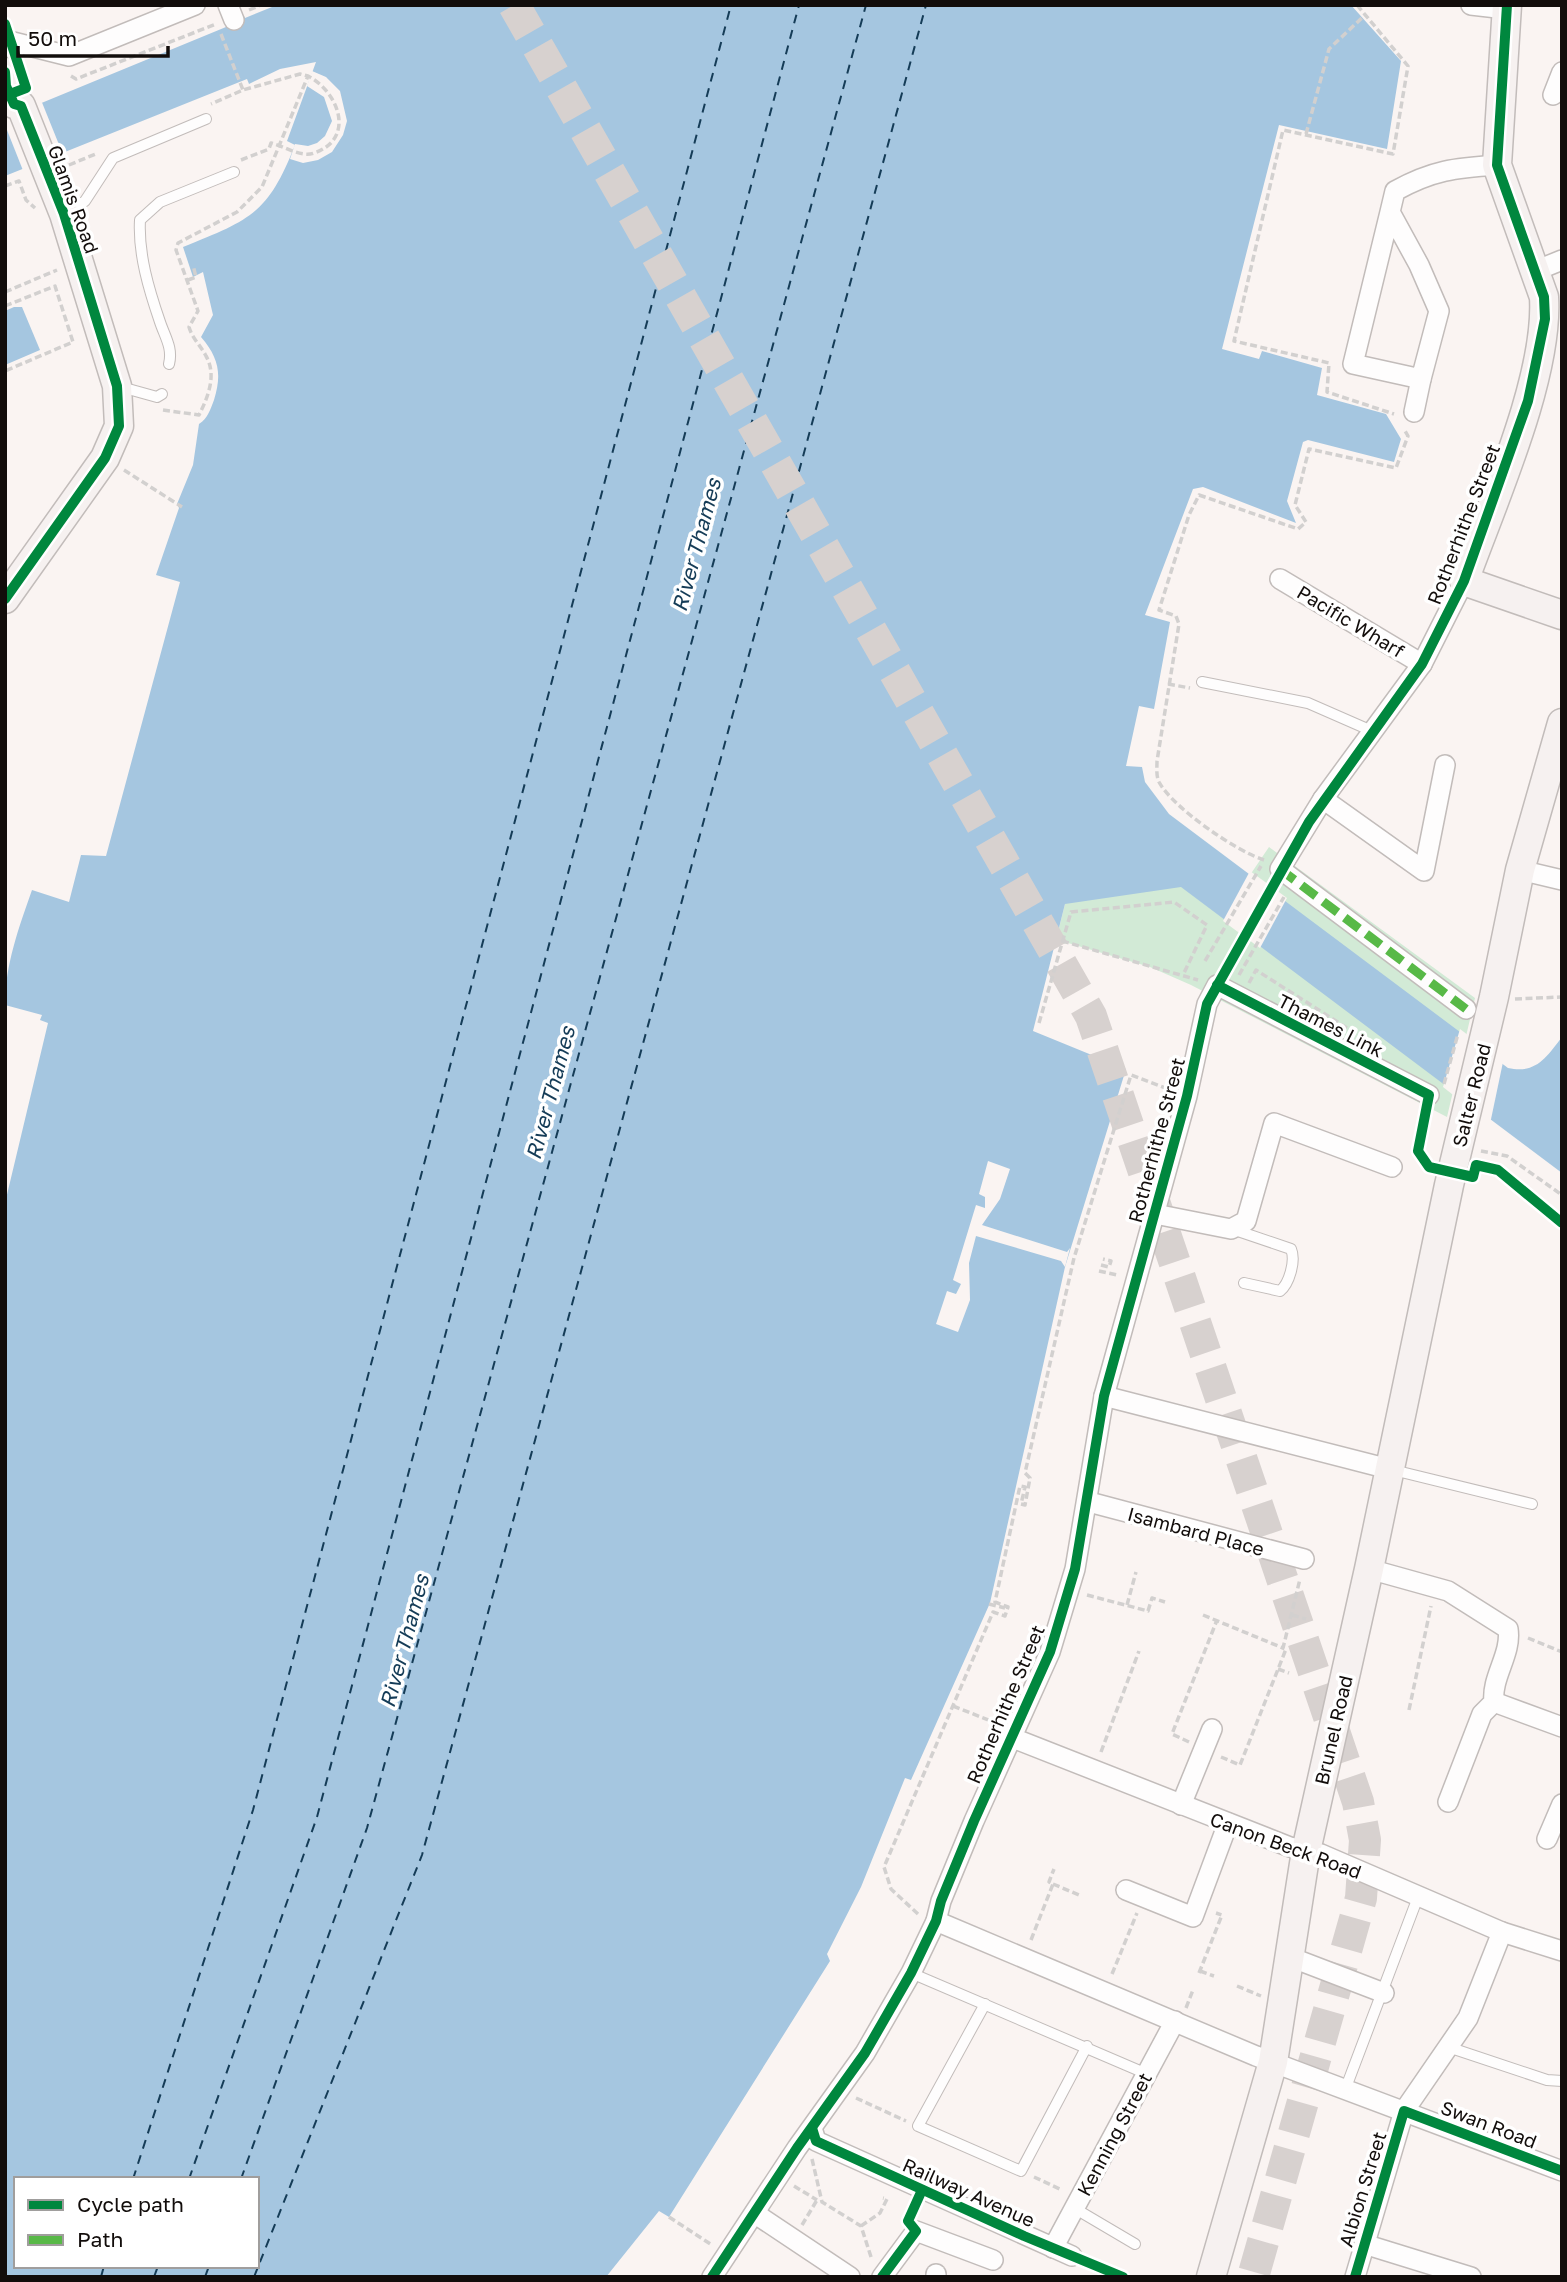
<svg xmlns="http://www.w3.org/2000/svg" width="1567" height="2282" font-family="'Golos Text',sans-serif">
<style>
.green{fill:#d2ead6}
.water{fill:#a5c6e0;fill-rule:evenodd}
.pier{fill:#faf4f2}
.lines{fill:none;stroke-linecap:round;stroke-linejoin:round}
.ferry{stroke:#153c57;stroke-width:2;stroke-dasharray:9 7;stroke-linecap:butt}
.primary-tunnel{stroke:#d7d1cf;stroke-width:32;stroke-dasharray:32 16;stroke-linecap:butt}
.lane-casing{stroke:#c2bcba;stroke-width:12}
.street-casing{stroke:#c2bcba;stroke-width:22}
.secondary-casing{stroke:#c2bcba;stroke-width:31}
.path{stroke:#d2d0cf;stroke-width:3.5;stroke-dasharray:7 3.5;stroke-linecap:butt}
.lane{stroke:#fefdfd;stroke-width:10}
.street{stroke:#fefdfd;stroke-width:19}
.secondary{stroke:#f6f1f0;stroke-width:28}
.quiet{stroke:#58b947;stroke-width:9;stroke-dasharray:18 9;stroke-linecap:butt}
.cycleway-casing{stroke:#fff;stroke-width:15}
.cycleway{stroke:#00873e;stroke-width:10}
.labels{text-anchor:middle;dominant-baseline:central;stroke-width:7;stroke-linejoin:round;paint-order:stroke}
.street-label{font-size:19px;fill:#120d0b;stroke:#fff}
.water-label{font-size:21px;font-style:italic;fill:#153c57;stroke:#fff}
</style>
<rect width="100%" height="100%" fill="#faf4f2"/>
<!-- green -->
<polygon class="green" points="1139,804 1250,875 1269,847 1475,998 1447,1117 1191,985 1150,967 1068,943 1055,944 1065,904"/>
<!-- water -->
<g class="water">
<path d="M277,5H1351L1401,61L1387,149L1279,125L1222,349L1259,359L1262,351L1322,368L1317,395L1386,414L1401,439L1394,462L1308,440L1303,442L1287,501L1296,523L1203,487L1193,489L1145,615L1170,622L1154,709L1139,706L1126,766L1142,767L1145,782L1169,814L1508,1068C1536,1074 1546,1058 1562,1037V1173L1181,887L1065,904L1033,1031L1126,1069L1065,1267L990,1603L911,1780L905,1778L861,1887L827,1954L830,1961L669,2217L659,2211L606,2277H5V1203L48,1023L40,1020L42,1015L5,1005C5,965 19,927 32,890L69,902L81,855L106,856L180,582L156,575L179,508L177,504L193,465L199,424C208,418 210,410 214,400C222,374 219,358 201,337L213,315L203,272L193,277L183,247C250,220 268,214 295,145L287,141L316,62L280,69L249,84L247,79L5,176V118L226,27L225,24L244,16L245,18ZM16,2179H257V2266H16Z"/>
<polygon points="14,307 22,307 40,350 5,365 5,311"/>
</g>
<!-- pier -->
<g class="pier">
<polygon points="312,71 326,77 340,91 347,121 343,135 332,152 318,160 303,163 290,159 295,144 308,146 317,143 325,136 332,121 324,97 307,86"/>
<polygon points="41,100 64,157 24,173 5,125 5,114"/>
<polygon points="1250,871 1287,898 1260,948 1223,921"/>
<polygon points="1460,1029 1503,1062 1490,1124 1443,1087"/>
<polygon points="988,1161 1010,1169 1000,1199 982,1225 1067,1252 1070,1248 1065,1267 1061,1261 976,1236 969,1263 970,1300 958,1332 936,1324 947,1291 956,1294 961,1284 953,1280 976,1205 985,1208 985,1197 979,1194"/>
</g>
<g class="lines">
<!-- ferry -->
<g class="ferry">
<polyline points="133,2179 253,1810 731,5"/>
<polyline points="189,2179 317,1817 799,5"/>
<polyline points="241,2179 367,1828 866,5"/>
<polyline points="101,2277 104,2266"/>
<polyline points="154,2277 158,2266"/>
<polyline points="205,2277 209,2266"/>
<polyline points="254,2277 422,1855 926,5"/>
</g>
<!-- primary-tunnel -->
<polyline class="primary-tunnel" points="514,5 1091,1016 1358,1802 1365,1840 1361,1898 1253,2277"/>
<!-- lane casing -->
<g class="lane-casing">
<g id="lane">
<polyline points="68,212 85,201 113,158 206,119"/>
<path d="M169,364C173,348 165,337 160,322C149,290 138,254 140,220L160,202L234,172"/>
<polyline points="121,387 157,397 162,394"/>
<polyline points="1202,682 1308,703 1372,731"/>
<path d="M1232,1229L1291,1249C1296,1261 1289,1284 1280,1291L1244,1283"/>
<polyline points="1393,1470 1532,1504"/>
<polyline points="911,1973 1147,2074"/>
<polyline points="985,2004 918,2126 1021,2171 1087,2046"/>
<polyline points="1448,2047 1547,2080 1562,2081"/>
<polyline points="1345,2090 1418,1897"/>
<polyline points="1074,2208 1135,2244"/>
</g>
</g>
<!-- street casing -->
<g class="street-casing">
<g id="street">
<polyline points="228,5 234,20"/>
<polyline points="1471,5 1506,9"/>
<polyline points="5,40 69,56 195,5"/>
<polyline points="1553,95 1562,72"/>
<path d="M1390,212L1419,265L1439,311L1421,379L1353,364L1390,212L1395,191C1433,170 1455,168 1497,165"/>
<polyline points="1535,271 1562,260"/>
<polyline points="1414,412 1421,379"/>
<polyline points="1280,579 1422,664"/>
<polyline points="1464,581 1422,664 1323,799 1280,869 1466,1009"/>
<polyline points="1323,799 1424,871 1445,765"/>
<polyline points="1520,870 1562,880"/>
<polyline points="1155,1214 1231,1229 1246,1221 1274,1123 1392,1167"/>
<polyline points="1104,1396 1389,1469"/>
<polyline points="1089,1502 1304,1559"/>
<path d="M1369,1569L1448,1591L1508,1629C1512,1654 1491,1677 1494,1702L1482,1714L1448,1802"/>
<polyline points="1494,1702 1562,1727"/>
<polyline points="1010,1741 1018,1740 1290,1847 1321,1854 1502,1932 1562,1951"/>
<polyline points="1181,1805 1212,1729"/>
<polyline points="1547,1839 1562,1804"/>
<polyline points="1126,1890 1193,1917 1228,1823"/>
<polyline points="936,1921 1256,2056 1562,2171"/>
<polyline points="1290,1957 1384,1993"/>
<polyline points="812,2128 816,2141 1072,2256"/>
<polyline points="757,2210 760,2217 850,2277"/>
<polyline points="1364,2244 1471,2277"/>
<polyline points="1053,2248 1175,2021"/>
<polyline points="712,2277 797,2148 865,2053 911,1973 936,1921 941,1901 974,1821 1050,1652 1075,1569 1104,1396 1187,1096 1207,1004 1217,985 1429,1095"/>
<polyline points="882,2277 916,2231 993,2260"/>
<polyline points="936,2277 936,2274"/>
<polyline points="1355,2277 1404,2111 1468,2018 1502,1932"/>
</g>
</g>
<!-- secondary casing -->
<g class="secondary-casing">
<g id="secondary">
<path d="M1507,5L1497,165L1544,297C1549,377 1492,503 1464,581L1562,615"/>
<polyline points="5,72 6,86 14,104 21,106 64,214 117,386 119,426 105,458 5,599"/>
<polyline points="1211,2277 1273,2062 1306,1851 1369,1569 1449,1185 1494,997 1520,870 1562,723"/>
</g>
</g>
<!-- path -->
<g class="path">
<polyline points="1357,5 1408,66 1393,154 1283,130 1234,341 1329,363 1327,392 1394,414"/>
<polyline points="249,10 261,5"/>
<polyline points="221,34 243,90"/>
<polyline points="71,76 76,79 216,24"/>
<polyline points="1306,134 1329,49 1365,15"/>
<path d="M241,160L269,149L271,143C284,146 301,158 314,153C356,139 339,92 308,76"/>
<polyline points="69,165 98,153"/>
<polyline points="5,186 19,181 26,200 35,208"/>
<polyline points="188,280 196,277 193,265"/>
<polyline points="5,292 57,270"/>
<polyline points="5,306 55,286 73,342 5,371"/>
<path d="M163,410L199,415C208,397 217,375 206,356C201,346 192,338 189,327L198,311L176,250L178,243L237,212L262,187L308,76L300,74L243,90L211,104"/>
<polyline points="124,470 182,507"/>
<polyline points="1168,684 1190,688"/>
<path d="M1264,860C1236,851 1173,808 1159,782C1156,776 1157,768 1157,761L1179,624L1176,616L1159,610L1189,515L1199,495L1298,529L1306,522L1295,505L1309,449L1396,468L1408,436L1404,429"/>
<polyline points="1062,941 1198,980"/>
<polyline points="1205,961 1261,866"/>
<polyline points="1239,975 1284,897"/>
<polyline points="1249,983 1256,970 1347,1028"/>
<polyline points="1515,999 1562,997"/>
<polyline points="1039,1023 1071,912 1174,902 1207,925 1183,975"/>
<polyline points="1444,1084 1458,1034"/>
<polyline points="1481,1151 1507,1156 1562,1195"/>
<polyline points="1101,1265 1109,1267 1111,1261 1103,1259"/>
<polyline points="1099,1271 1117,1275"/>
<polyline points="1087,1595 1148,1611 1152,1598 1165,1602"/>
<polyline points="989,1604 1005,1608"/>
<polyline points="1127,1605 1136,1572"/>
<polyline points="1203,1615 1283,1648"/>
<polyline points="1292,1615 1306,1619"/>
<polyline points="1528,1638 1562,1652"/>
<polyline points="1278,1669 1289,1673"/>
<polyline points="953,1706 996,1723"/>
<polyline points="1409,1710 1431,1606"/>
<polyline points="1189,1742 1172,1734 1217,1620"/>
<polyline points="1101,1752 1139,1651"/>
<polyline points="1221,1757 1240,1765 1286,1649 1283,1648 1300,1579"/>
<polyline points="1053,1884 1079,1895"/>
<polyline points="918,1914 891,1889 884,1867 993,1612 1005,1616 1008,1607 995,1602 1020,1486 1025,1487 1021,1504 1025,1505 1030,1478 1025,1473 1074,1258 1131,1075 1168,1089"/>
<polyline points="1031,1940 1053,1884 1049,1882 1054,1869"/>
<polyline points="1200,1971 1214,1976"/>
<polyline points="1199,1973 1222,1915 1216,1913"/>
<polyline points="1112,1974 1137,1913"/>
<polyline points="1237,1986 1261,1996"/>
<polyline points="1186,2008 1193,1990"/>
<polyline points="856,2098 906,2121"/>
<polyline points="812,2159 822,2202 861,2226 872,2260"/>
<polyline points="1034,2177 1062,2190"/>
<polyline points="794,2186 817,2200"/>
<polyline points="669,2217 712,2245"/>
<polyline points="802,2225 817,2200"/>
<polyline points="861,2226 880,2213 887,2199 883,2198"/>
</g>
<!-- lane -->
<use href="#lane" class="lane"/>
<!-- street -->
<use href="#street" class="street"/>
<!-- secondary -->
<use href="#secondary" class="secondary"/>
<!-- quiet -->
<polyline class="quiet" points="1280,869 1466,1009"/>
<!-- cycleway casing -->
<g class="cycleway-casing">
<g id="cycleway">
<polyline points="5,24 26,88 5,96"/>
<polyline points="5,72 6,86 14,104 21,106 64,214 117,386 119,426 105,458 5,599"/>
<polyline points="1217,985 1429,1095 1418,1151 1429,1167 1473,1177 1476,1165 1498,1170 1562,1223"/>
<polyline points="812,2128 816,2141 1024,2236 1123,2277"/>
<polyline points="712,2277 797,2148 865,2053 911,1973 936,1921 941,1901 974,1821 1050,1652 1075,1569 1104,1396 1187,1096 1207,1004 1309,822 1422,664 1464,581 1528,401 1545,319 1544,297 1497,165 1507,5"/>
<polyline points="882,2277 916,2231 908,2221 922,2190"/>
<polyline points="1355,2277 1404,2111 1562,2171"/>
</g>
</g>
<!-- cycleway -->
<use href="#cycleway" class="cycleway"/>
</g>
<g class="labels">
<!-- street labels -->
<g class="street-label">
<text transform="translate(74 199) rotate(70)">Glamis Road</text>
<text transform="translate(1463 524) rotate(-69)">Rotherhithe Street</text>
<text transform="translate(1351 621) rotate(31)">Pacific Wharf</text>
<text transform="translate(1331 1025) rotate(27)">Thames Link</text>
<text transform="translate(1471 1095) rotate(-76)">Salter Road</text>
<text transform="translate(1156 1140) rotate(-75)">Rotherhithe Street</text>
<text transform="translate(1196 1531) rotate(15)">Isambard Place</text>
<text transform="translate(1005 1704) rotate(-67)">Rotherhithe Street</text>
<text transform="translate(1333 1730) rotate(-77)">Brunel Road</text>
<text transform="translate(1286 1845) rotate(20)">Canon Beck Road</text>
<text transform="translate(1489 2124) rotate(21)">Swan Road</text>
<text transform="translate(1114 2134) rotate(-62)">Kenning Street</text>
<text transform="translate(1362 2189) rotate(-73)">Albion Street</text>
<text transform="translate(969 2192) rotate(24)">Railway Avenue</text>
</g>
<!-- water labels -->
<g class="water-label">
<text transform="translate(696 545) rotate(-75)">River Thames</text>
<text transform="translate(550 1093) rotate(-75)">River Thames</text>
<text transform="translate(404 1641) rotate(-75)">River Thames</text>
</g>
</g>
<!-- border -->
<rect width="1567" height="2282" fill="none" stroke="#120d0b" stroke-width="14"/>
<!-- legend -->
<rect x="14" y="2177" width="245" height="91" fill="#ffffff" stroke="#a09e9d" stroke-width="2"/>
<rect x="28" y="2200" width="35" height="10" fill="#00873e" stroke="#a09e9d" stroke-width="2"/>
<text x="77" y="2212" font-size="21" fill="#120d0b">Cycle path</text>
<rect x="28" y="2235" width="35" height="10" fill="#58b947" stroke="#a09e9d" stroke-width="2"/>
<text x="77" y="2247" font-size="21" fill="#120d0b">Path</text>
<!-- scale -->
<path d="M18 46v10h150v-10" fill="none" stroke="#120d0b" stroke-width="3.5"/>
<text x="28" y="46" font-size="21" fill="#120d0b" stroke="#ffffff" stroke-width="5" paint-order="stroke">50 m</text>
</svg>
